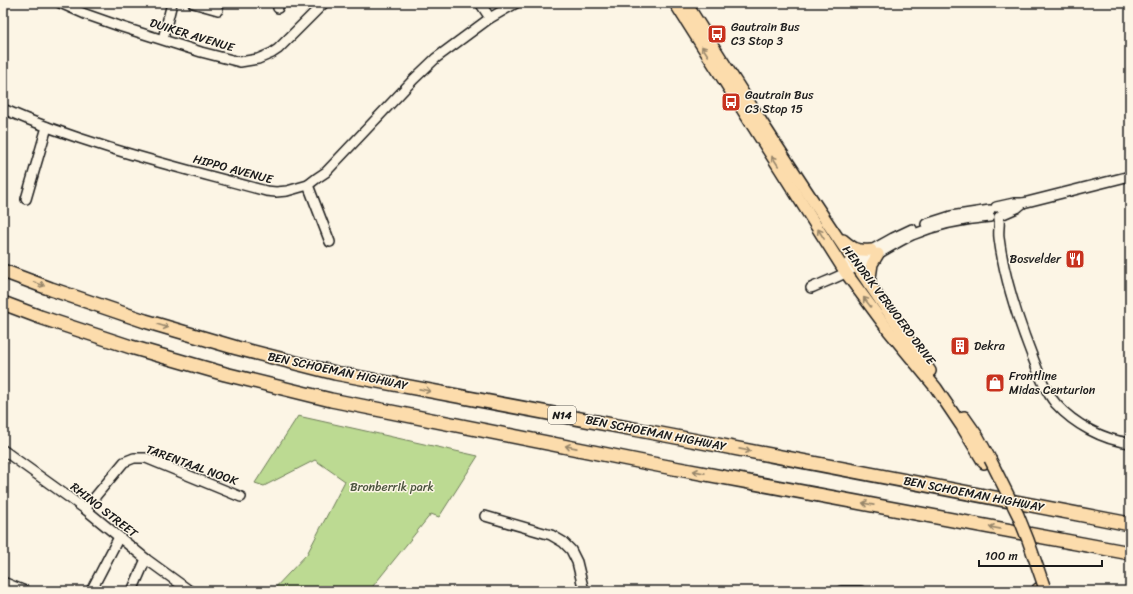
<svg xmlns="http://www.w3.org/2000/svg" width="1133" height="594" font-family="Sriracha,sans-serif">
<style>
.green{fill:#bcda92;stroke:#6c7b57}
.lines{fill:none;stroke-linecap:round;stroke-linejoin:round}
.minor-casing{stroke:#1c1c1c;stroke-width:12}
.major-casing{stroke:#1c1c1c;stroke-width:14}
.highway-casing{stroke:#1c1c1c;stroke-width:16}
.minor{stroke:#fcf5e5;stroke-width:9}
.major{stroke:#fcdcac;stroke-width:11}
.highway{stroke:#fcdcac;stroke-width:13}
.major-bridge-casing{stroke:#1c1c1c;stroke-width:14;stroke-linecap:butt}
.major-bridge{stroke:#fcdcac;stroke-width:11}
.oneway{stroke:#97866b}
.labels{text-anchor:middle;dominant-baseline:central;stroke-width:3;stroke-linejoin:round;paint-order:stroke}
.shield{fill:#fcf5e5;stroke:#5f5d58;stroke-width:1}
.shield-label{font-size:11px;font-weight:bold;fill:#1c1c1c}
.poi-label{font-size:12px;fill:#1c1c1c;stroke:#fcf5e5;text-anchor:start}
.street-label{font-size:12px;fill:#1c1c1c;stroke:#fcf5e5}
.park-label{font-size:12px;fill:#4c553f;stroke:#fcf5e5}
</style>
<rect width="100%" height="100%" fill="#fcf5e5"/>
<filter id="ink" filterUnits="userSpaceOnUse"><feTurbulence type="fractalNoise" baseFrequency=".025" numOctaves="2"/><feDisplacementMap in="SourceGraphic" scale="8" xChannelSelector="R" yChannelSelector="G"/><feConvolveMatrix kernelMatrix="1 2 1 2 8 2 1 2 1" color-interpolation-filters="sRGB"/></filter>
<g filter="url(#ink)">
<!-- green -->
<polygon class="green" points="298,416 478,456 439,517 431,514 369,591 272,591 307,554 345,481 315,460 264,486 255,483"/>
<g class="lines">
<!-- minor casing -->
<g class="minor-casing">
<g id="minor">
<polyline points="60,3 85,14 122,27 201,52 240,62 258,59 272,53 278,49 324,3"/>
<polyline points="193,3 218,10"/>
<polyline points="277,3 278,8"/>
<polyline points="480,3 490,18"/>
<polyline points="163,39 172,3"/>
<path d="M3,109C87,146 178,167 266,191L276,192L287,191L308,185L317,178L326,172L414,79L436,58L490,18L516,3"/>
<polyline points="308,185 330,242"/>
<polyline points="26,199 47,127"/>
<polyline points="996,207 1014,203 1023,203 1130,176"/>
<polyline points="1001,215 1017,208 1023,203"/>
<path d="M999,217C1000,224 998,231 999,238C1004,278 1018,320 1033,358C1039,374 1045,391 1056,404C1074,424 1103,440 1130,443"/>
<polyline points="926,224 951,216 990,210"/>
<polyline points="848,263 893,238 912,229"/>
<path d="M811,288C822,283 834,279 845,273C868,261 889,246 912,235C936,225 964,219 990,217"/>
<polyline points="3,450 85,509 146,559 190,591"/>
<polyline points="85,509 124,462 134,458 146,458 241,497"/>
<polyline points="485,516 551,535 563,542 571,550 577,562 584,591"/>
<polyline points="3,582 25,591"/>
<polyline points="91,591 119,537"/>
<polyline points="132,591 146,559"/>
<polyline points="841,591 861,591"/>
</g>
</g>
<!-- major casing -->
<g class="major-casing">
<g id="major">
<polyline points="675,3 846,273 889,331 936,388 961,425 984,463"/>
<path d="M686,3C764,128 844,251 930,371"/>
<path d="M843,240C854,249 856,251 871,250"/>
<polyline points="869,284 872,264 878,254"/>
<polyline points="964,417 978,437 990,459"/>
<polyline points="1038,589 1039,591"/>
</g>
</g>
<!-- highway casing -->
<g class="highway-casing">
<g id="highway">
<polyline points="3,271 51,289 145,321 237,348 335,373 671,436 1130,524"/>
<polyline points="3,303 40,317 131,347 225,374 331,400 663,466 1130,553"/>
</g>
</g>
<!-- minor -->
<use href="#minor" class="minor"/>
<!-- major -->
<use href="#major" class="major"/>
<!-- highway -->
<use href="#highway" class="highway"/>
<!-- major-bridge casing -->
<g class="major-bridge-casing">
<polyline id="major-bridge" points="990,459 1018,515 1028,540 1044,586"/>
</g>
<!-- major-bridge -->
<use href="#major-bridge" class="major-bridge"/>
</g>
<!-- one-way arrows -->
<defs><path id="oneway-shaft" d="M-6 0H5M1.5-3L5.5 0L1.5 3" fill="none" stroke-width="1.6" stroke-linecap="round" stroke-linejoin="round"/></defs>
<g class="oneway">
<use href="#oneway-shaft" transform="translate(705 51) rotate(-123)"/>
<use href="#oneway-shaft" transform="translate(775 161) rotate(-123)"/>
<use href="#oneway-shaft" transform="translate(821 234) rotate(-122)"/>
<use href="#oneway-shaft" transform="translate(39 284) rotate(21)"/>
<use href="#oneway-shaft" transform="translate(867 302) rotate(-127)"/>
<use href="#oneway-shaft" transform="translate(163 326) rotate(17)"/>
<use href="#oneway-shaft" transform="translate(425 390) rotate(11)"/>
<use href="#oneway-shaft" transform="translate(571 447) rotate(-169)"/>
<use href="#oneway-shaft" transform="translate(745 450) rotate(11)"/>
<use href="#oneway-shaft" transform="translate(699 472) rotate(-169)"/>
<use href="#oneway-shaft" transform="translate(868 504) rotate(-169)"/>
<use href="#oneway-shaft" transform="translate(995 528) rotate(-169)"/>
</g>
</g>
<!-- icons -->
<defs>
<g id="bus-square" transform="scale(1)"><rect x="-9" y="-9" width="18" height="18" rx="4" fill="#c8321e" stroke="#fcf5e5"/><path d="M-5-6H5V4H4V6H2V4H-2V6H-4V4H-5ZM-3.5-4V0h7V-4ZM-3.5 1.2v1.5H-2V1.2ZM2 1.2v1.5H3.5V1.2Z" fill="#fff"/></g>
<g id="restaurant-square" transform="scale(1)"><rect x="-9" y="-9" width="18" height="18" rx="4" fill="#c8321e" stroke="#fcf5e5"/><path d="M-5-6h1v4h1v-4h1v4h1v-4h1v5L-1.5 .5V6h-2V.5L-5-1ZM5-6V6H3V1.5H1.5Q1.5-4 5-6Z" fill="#fff"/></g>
<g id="building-square" transform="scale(1)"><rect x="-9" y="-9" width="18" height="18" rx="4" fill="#c8321e" stroke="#fcf5e5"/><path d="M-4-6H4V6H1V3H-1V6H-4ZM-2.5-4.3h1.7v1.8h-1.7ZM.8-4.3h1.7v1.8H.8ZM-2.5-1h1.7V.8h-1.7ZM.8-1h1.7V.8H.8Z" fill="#fff"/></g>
<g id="shop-square" transform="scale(1)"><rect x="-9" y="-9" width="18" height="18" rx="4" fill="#c8321e" stroke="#fcf5e5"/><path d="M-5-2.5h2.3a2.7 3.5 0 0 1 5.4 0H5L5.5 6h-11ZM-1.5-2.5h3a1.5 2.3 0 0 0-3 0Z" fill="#fff"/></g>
</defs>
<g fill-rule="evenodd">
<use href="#bus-square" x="717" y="34"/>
<use href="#bus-square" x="731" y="102"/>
<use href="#restaurant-square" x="1075" y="259"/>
<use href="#building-square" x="960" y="346"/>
<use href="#shop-square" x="995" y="383"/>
</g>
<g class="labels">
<!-- shield labels -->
<rect class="shield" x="548" y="406" width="28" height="18" rx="3"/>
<g class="shield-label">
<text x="562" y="415">N14</text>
</g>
<!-- poi labels -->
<g class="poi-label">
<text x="731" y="27">Gautrain Bus<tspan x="731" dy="14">C3 Stop 3</tspan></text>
<text x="745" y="95">Gautrain Bus<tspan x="745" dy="14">C3 Stop 15</tspan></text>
<text x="1061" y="259" text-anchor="end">Bosvelder</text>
<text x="974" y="346">Dekra</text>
<text x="1009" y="376">Frontline<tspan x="1009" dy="14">Midas Centurion</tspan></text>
</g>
<!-- street labels -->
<g class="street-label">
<text transform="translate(192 35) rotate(17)">DUIKER AVENUE</text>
<text transform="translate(233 169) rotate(15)">HIPPO AVENUE</text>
<text transform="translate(889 305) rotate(53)">HENDRIK VERWOERD DRIVE</text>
<text transform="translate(338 371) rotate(12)">BEN SCHOEMAN HIGHWAY</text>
<text transform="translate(656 433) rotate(11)">BEN SCHOEMAN HIGHWAY</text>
<text transform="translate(192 465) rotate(20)">TARENTAAL NOOK</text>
<text transform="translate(974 494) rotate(11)">BEN SCHOEMAN HIGHWAY</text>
<text transform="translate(104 510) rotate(38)">RHINO STREET</text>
</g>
<!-- park labels -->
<g class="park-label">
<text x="392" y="487">Bronberrik park</text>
</g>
</g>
<!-- margin -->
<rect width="1133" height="594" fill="none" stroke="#fcf5e5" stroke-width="16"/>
<rect x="8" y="8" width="1117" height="578" fill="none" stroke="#1c1c1c" stroke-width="1.5" filter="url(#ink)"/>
<!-- scale -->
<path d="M979 560v6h123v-6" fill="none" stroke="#1c1c1c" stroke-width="2"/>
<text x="985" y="560" font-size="12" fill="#1c1c1c" stroke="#fcf5e5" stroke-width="3" paint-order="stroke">100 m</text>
</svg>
